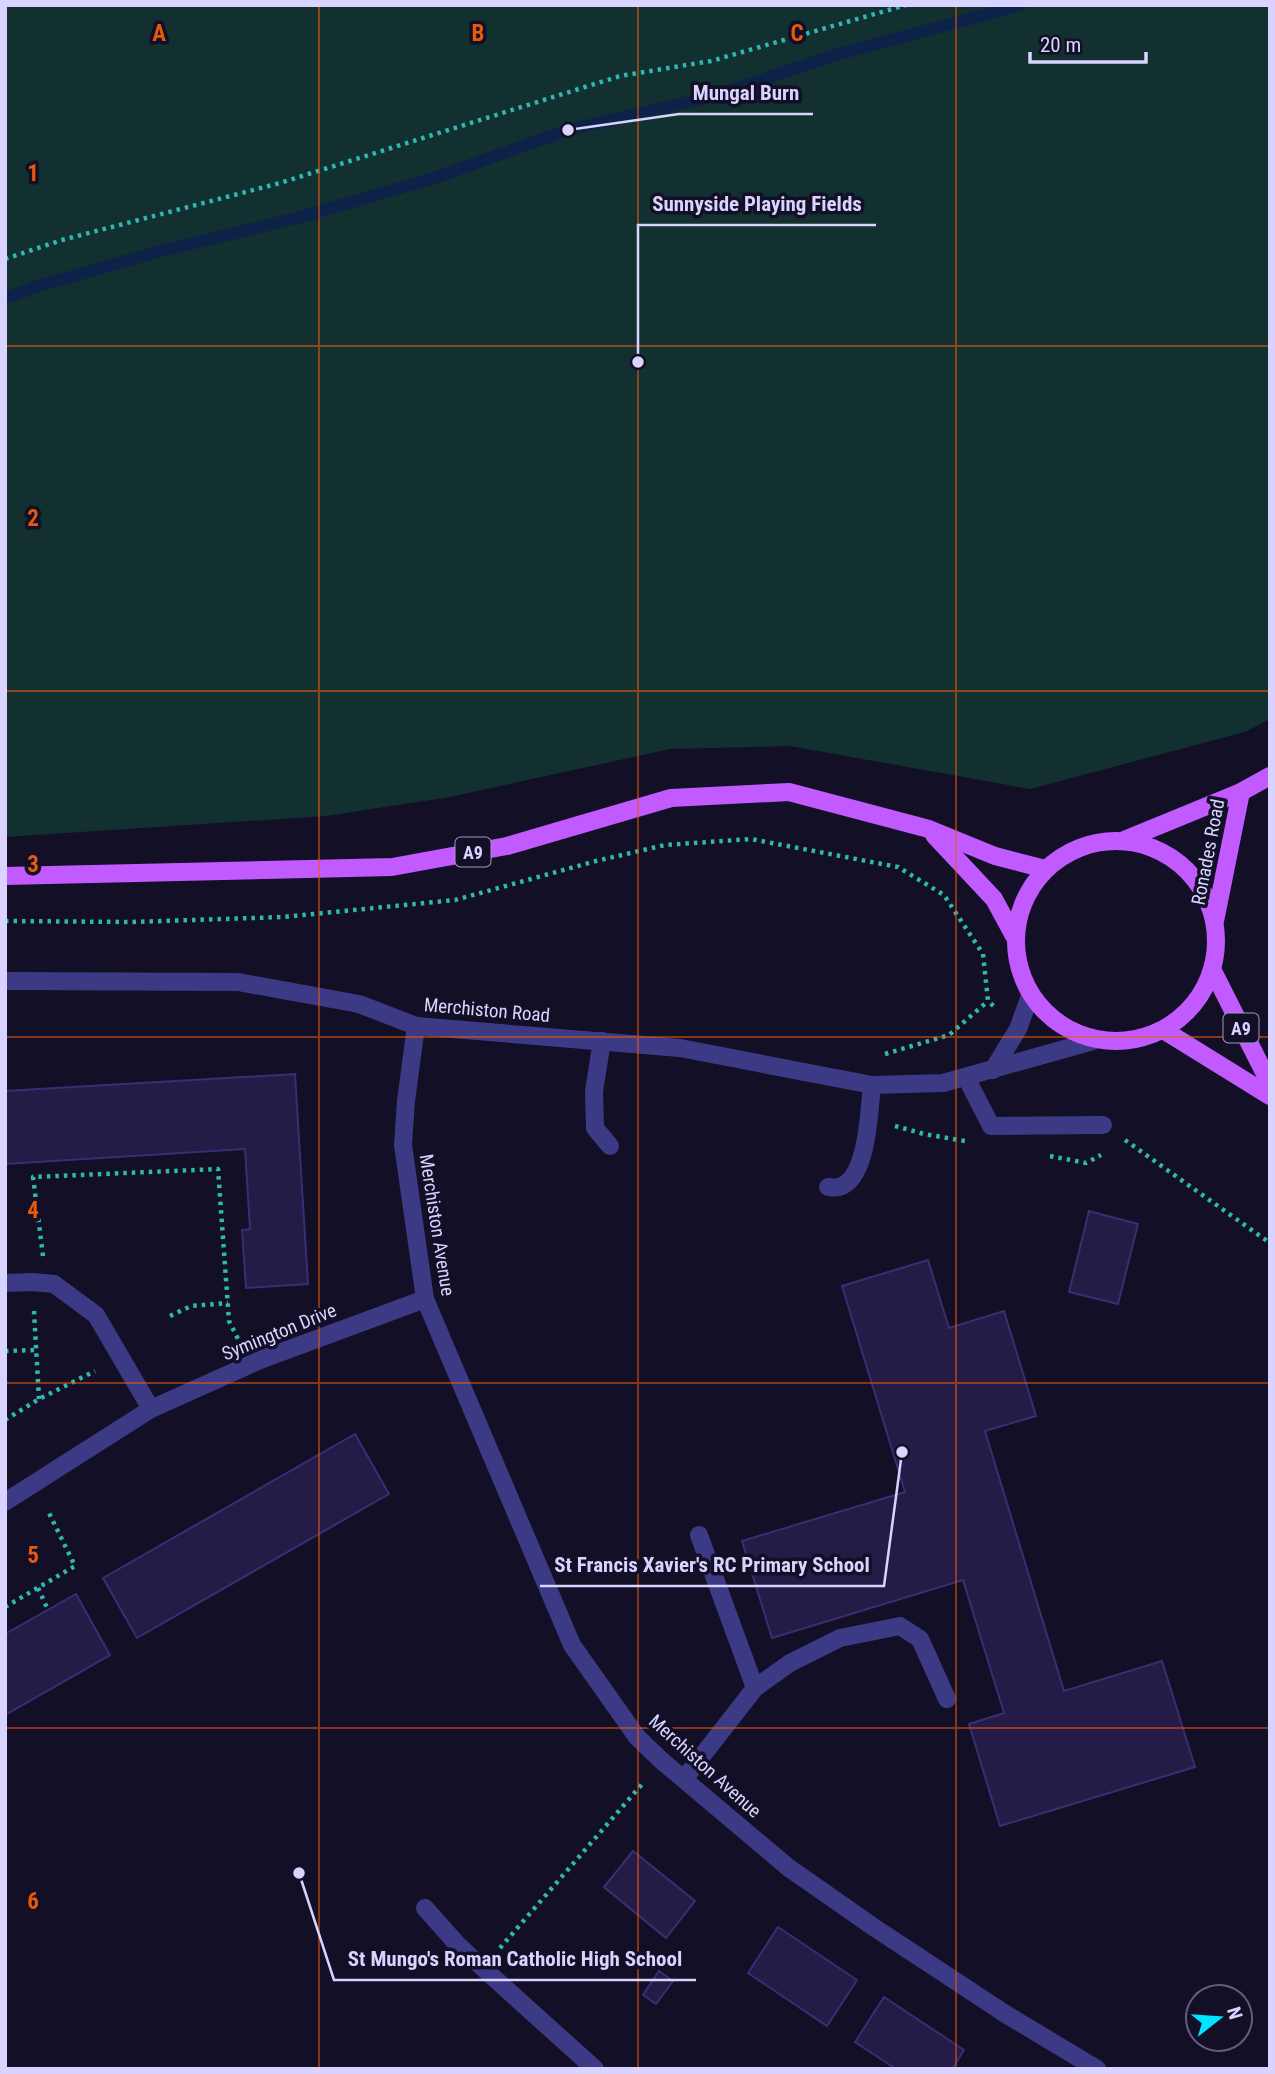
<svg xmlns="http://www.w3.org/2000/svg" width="1275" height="2074" font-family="'Roboto Condensed',sans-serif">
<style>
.green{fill:#12302f}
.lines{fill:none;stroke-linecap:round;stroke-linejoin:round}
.stream{stroke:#0c2248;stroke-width:12}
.building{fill:#241b47;stroke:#3b2d73;stroke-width:2}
.path{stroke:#2fb8b0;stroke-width:4.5;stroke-dasharray:3.5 5;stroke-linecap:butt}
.minor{stroke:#3d3a85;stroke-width:18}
.major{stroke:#c25bff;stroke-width:18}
.grid{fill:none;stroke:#e8590c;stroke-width:2;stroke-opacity:0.55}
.labels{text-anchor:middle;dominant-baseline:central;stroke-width:7;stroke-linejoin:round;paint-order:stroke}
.shield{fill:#130f26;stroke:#9e99be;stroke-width:2}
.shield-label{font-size:18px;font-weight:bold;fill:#d9d4ff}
.street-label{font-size:19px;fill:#d9d4ff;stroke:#130f26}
.grid-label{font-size:23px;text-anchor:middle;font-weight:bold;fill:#e8590c;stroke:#130f26;stroke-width:7;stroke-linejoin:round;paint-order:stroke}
.leader{fill:none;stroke:#d9d4ff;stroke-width:2.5}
.callout-dot{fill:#d9d4ff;stroke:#130f26;stroke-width:2.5}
.callout-label{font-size:21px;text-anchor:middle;font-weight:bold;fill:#d9d4ff;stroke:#130f26;stroke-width:7;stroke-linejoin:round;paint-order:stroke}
</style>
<rect width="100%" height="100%" fill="#130f26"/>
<!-- green -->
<polygon class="green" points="5,5 1270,5 1270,719 1245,732 1030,789 790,746 670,749 450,797 326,816 5,837"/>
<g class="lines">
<!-- stream -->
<polyline class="stream" points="5,298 42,285 157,252 297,218 434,178 568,130 710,97 839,54 1021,5"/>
</g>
<!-- building -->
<g class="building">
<polygon points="295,1074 308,1284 246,1288 242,1230 250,1229 245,1149 5,1164 5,1091"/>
<polygon points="1089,1211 1138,1224 1118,1304 1069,1292"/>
<polygon points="928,1260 949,1328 1004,1311 1036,1416 985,1431 1064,1691 1162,1661 1195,1767 1000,1826 969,1724 1004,1713 963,1580 772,1638 742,1541 905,1492 842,1286"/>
<polygon points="355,1434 389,1494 137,1638 103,1578"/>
<polygon points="76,1594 110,1655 5,1715 5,1634"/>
<polygon points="633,1851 695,1901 666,1938 604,1887"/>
<polygon points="778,1927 857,1980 827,2026 748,1973"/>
<polygon points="659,1971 673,1981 656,2004 643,1995"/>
<polygon points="884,1997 964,2050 952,2069 896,2069 855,2042"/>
</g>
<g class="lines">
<!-- path -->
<g class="path">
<polyline points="5,259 62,240 280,183 620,76 711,61 906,5"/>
<polyline points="5,921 132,922 283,917 455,900 596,861 665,845 751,839 898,867 944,895 983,954 988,1001 997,1009"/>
<polyline points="885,1054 949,1035 988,1001"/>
<polyline points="895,1126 924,1134 965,1141"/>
<polyline points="1125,1140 1270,1243"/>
<polyline points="1050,1156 1086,1163 1101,1155"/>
<polyline points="43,1256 33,1177 218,1169 229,1321 238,1339"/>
<polyline points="34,1311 39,1399"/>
<polyline points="170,1316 191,1306 228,1303"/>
<polyline points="5,1351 37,1350"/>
<polyline points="5,1420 39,1399 95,1371"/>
<polyline points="38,1588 48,1610"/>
<polyline points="5,1607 75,1566 47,1509"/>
<polyline points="500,1948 643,1783"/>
</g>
<!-- minor -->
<g class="minor">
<polyline points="5,981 238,982 359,1004 416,1026 680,1048 872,1085 943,1083 1093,1041"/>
<polyline points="416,1026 406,1101 403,1145 425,1299 572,1645 637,1737 662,1761 789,1868 875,1928 1004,2013 1097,2069"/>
<polyline points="602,1041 594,1091 595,1128 610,1146"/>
<polyline points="993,1070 1018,1029 1030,996"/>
<polyline points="966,1077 991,1126 1103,1125"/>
<path d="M828,1187C831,1187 835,1188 839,1187C868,1179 869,1110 872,1085"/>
<polyline points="5,1283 32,1282 54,1284 96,1315 151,1409"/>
<polyline points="5,1502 151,1409 260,1360 425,1299"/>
<polyline points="699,1535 755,1688"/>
<polyline points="684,1779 755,1688 790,1663 840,1638 900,1626 920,1639 947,1699"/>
<polyline points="425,1908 457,1944 483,1968 595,2069"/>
</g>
<!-- major -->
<g class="major">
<polyline points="934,835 994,899 1014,936"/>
<polyline points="1124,840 1241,792 1270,776"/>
<circle cx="1116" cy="941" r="100"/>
<polyline points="5,876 392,867 507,846 671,798 789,792 929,829 995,856 1045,869"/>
<polyline points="1215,921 1241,792"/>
<polyline points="1213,971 1270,1084"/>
<polyline points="1165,1031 1270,1096"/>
</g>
</g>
<!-- grid -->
<path class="grid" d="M319,5V2069M638,5V2069M956,5V2069M5,346H1270M5,691H1270M5,1037H1270M5,1383H1270M5,1728H1270"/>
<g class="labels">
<!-- shield labels -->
<g class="shield">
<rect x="455.5" y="837.5" width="35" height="29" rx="5"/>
<rect x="1223.5" y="1013.5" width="35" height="29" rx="5"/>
</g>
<g class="shield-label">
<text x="473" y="852">A9</text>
<text x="1241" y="1028">A9</text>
</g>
<!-- street labels -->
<g class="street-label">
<text transform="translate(1208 852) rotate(-79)">Ronades Road</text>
<text transform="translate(487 1010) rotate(5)">Merchiston Road</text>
<text transform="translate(437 1225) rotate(81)">Merchiston Avenue</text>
<text transform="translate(279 1332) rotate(-22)">Symington Drive</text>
<text transform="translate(705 1766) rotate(42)">Merchiston Avenue</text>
</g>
</g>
<g class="grid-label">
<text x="159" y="41">A</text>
<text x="478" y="41">B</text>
<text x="797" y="41">C</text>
<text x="33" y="181">1</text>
<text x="33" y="526">2</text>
<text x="33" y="872">3</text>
<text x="33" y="1218">4</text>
<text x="33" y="1563">5</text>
<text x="33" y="1909">6</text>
</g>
<!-- callouts -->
<path class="leader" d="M568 130L679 114H813M638 362L638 225H876M902 1452L884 1586H540M299 1873L334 1980H696"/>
<g class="callout-dot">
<circle cx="568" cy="130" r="7"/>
<circle cx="638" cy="362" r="7"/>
<circle cx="902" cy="1452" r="7"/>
<circle cx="299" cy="1873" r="7"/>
</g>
<g class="callout-label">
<text x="746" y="100">Mungal Burn</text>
<text x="757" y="211">Sunnyside Playing Fields</text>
<text x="712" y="1572">St Francis Xavier's RC Primary School</text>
<text x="515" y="1966">St Mungo's Roman Catholic High School</text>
</g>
<!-- border -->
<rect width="1275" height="2074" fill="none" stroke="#d9d4ff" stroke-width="14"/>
<!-- north arrow -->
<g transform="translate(1219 2018) rotate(73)"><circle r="33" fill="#130f26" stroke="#625e7d" stroke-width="2"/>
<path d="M0-5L12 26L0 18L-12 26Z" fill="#00e5ff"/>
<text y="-10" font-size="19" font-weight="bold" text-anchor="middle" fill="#d9d4ff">N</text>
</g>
<!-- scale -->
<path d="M1030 52v10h116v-10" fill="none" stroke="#d9d4ff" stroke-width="3.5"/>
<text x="1040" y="52" font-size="21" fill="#d9d4ff" stroke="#130f26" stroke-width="5" paint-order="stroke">20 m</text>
</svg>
